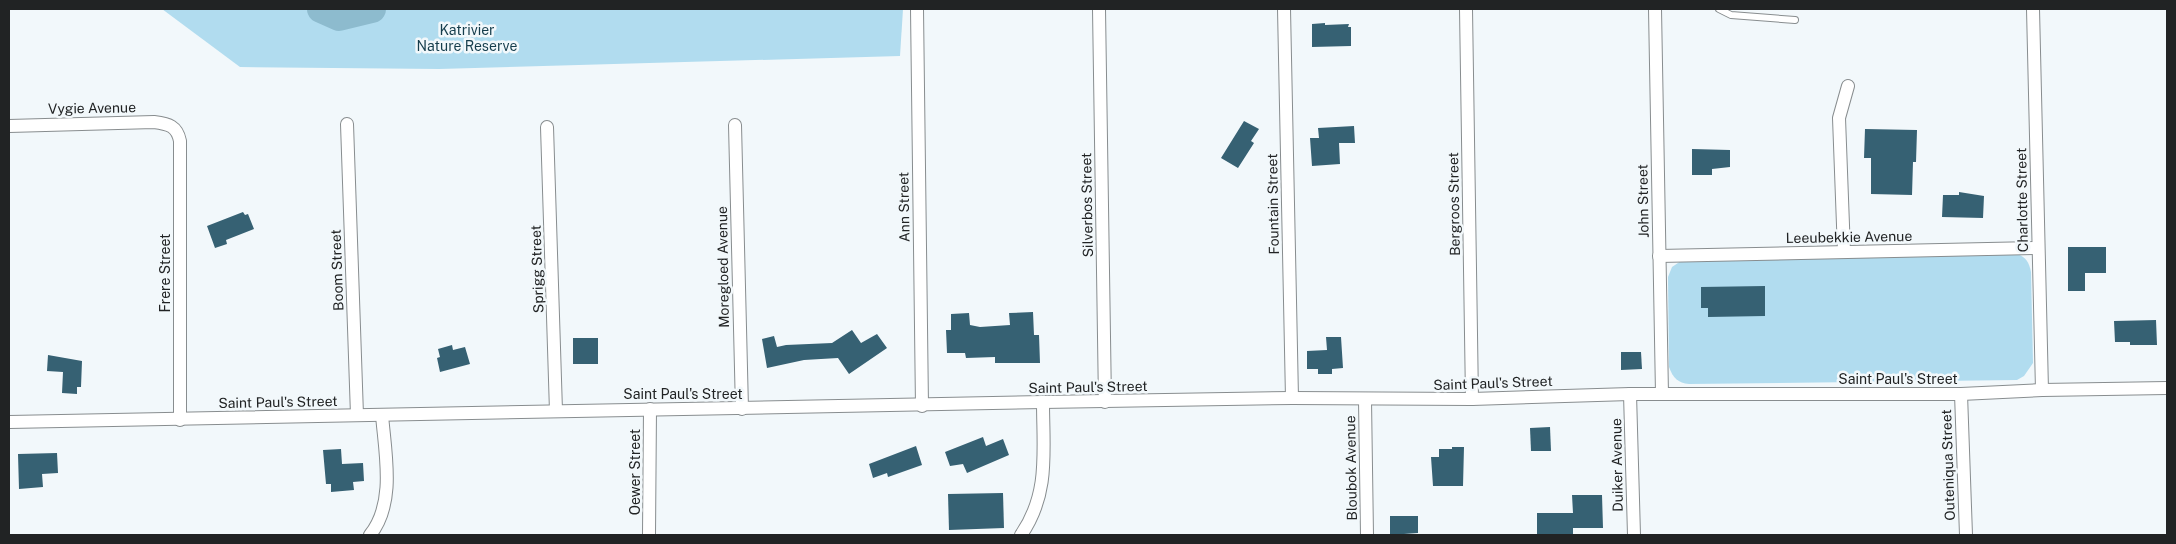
<svg xmlns="http://www.w3.org/2000/svg" width="2176" height="544" font-family="'Public Sans',sans-serif">
<style>
.green{fill:#b1dcef}
.lines{fill:none;stroke-linecap:round;stroke-linejoin:round}
.river{stroke:#8dbbce;stroke-width:28}
.building{fill:#366173}
.service-casing{stroke:#888d8f;stroke-width:8}
.minor-casing{stroke:#888d8f;stroke-width:14}
.service{stroke:#fff;stroke-width:6}
.minor{stroke:#fff;stroke-width:12}
.labels{text-anchor:middle;dominant-baseline:central;stroke-width:5;stroke-linejoin:round;paint-order:stroke}
.park-label{font-size:14px;fill:#153d4c;stroke:#f2f8fb}
.street-label{font-size:14px;fill:#212324;stroke:#f2f8fb}
</style>
<rect width="100%" height="100%" fill="#f2f8fb"/>
<!-- green -->
<g class="green">
<polygon points="162,9 903,9 900,56 439,69 240,67"/>
<path d="M2017,254C2026,257 2029,262 2031,272L2033,363L2024,376L2017,380L1689,384C1678,383 1673,378 1669,367L1668,277L1672,267L1684,259Z"/>
</g>
<g class="lines">
<!-- river -->
<polyline class="river" points="321,9 339,17 372,9"/>
</g>
<!-- building -->
<g class="building">
<polygon points="1325,23 1325,25 1349,24 1348,27 1351,27 1351,46 1312,47 1312,24"/>
<polygon points="1244,121 1259,129 1251,141 1254,143 1238,168 1221,158"/>
<polygon points="1354,126 1355,143 1339,143 1340,164 1312,166 1310,138 1319,138 1318,128"/>
<polygon points="1865,129 1917,130 1916,162 1913,162 1912,195 1871,194 1871,158 1864,158"/>
<polygon points="1692,149 1730,150 1730,167 1712,169 1712,175 1692,175"/>
<polygon points="1959,192 1984,196 1983,218 1942,217 1943,195 1959,195"/>
<polygon points="243,212 245,215 248,214 254,229 226,240 227,244 215,248 207,226"/>
<polygon points="2068,247 2106,247 2106,273 2085,273 2085,291 2068,291"/>
<polygon points="1765,286 1765,316 1708,317 1708,308 1701,308 1701,287"/>
<polygon points="1033,312 1034,335 1039,335 1040,363 995,363 995,357 966,358 965,353 947,353 946,330 951,330 951,314 969,313 970,325 980,327 1010,325 1009,313"/>
<polygon points="2156,320 2157,345 2130,345 2130,342 2115,342 2114,321"/>
<polygon points="852,330 861,343 877,334 887,348 849,374 838,358 804,360 767,368 762,339 774,336 777,347 786,345 832,343"/>
<polygon points="1326,337 1341,337 1343,368 1332,369 1332,374 1318,374 1318,369 1307,369 1307,351 1327,350"/>
<rect x="573" y="338" width="25" height="26"/>
<polygon points="452,345 453,350 465,347 470,364 440,372 437,358 440,357 438,349"/>
<polygon points="1621,352 1641,352 1642,369 1621,370"/>
<polygon points="48,355 82,361 81,387 77,387 77,394 62,393 63,372 47,371"/>
<polygon points="1550,427 1551,451 1531,451 1530,428"/>
<polygon points="983,437 986,446 1003,439 1009,455 967,473 963,464 950,466 945,452"/>
<polygon points="916,446 922,465 888,477 887,473 873,478 869,464"/>
<polygon points="1452,447 1464,447 1463,486 1433,486 1431,457 1439,457 1439,449 1452,449"/>
<polygon points="341,449 342,464 363,463 364,481 353,482 354,490 331,492 331,484 326,484 323,450"/>
<polygon points="57,453 58,473 42,474 43,487 19,489 18,454"/>
<polygon points="1003,493 1004,528 949,530 948,494"/>
<polygon points="1572,495 1602,495 1603,528 1573,528 1573,535 1537,535 1537,513 1573,513"/>
<polygon points="1390,516 1418,516 1418,533 1390,535"/>
</g>
<g class="lines">
<!-- service casing -->
<g class="service-casing">
<polyline id="service" points="1719,9 1731,15 1795,20"/>
</g>
<!-- minor casing -->
<g class="minor-casing">
<g id="minor">
<polyline points="917,9 922,406"/>
<polyline points="1099,9 1105,402"/>
<polyline points="1284,9 1292,398"/>
<polyline points="1466,9 1472,399"/>
<polyline points="1655,9 1662,394"/>
<polyline points="2033,9 2042,390"/>
<polyline points="347,124 357,415"/>
<polyline points="735,125 742,409"/>
<path d="M9,126L154,122C169,124 177,126 180,141V420"/>
<polyline points="547,127 556,411"/>
<polyline points="1844,252 1839,118 1848,86"/>
<polyline points="1659,256 2038,248"/>
<polyline points="1630,394 1634,535"/>
<polyline points="1961,394 1966,535"/>
<polyline points="1365,400 1367,535"/>
<polyline points="9,422 1043,402 1292,398 1472,399 1630,394 1961,394 2042,390 2167,388"/>
<path d="M370,535C396,503 385,453 382,415"/>
<polyline points="649,535 650,409"/>
<path d="M1021,535C1050,493 1043,451 1043,402"/>
</g>
</g>
<!-- service -->
<use href="#service" class="service"/>
<!-- minor -->
<use href="#minor" class="minor"/>
</g>
<g class="labels">
<!-- park labels -->
<g class="park-label">
<text x="467" y="30">Katrivier<tspan x="467" dy="16">Nature Reserve</tspan></text>
</g>
<!-- street labels -->
<g class="street-label">
<text transform="translate(92 108) rotate(-1)">Vygie Avenue</text>
<text transform="translate(2022 200) rotate(-91)">Charlotte Street</text>
<text transform="translate(1643 201) rotate(-91)">John Street</text>
<text transform="translate(1273 204) rotate(-91)">Fountain Street</text>
<text transform="translate(1454 204) rotate(-91)">Bergroos Street</text>
<text transform="translate(1087 205) rotate(-91)">Silverbos Street</text>
<text transform="translate(904 207) rotate(-91)">Ann Street</text>
<text transform="translate(1849 237) rotate(-1)">Leeubekkie Avenue</text>
<text transform="translate(723 267) rotate(-91)">Moregloed Avenue</text>
<text transform="translate(537 269) rotate(-92)">Sprigg Street</text>
<text transform="translate(337 270) rotate(-92)">Boom Street</text>
<text transform="translate(165 273) rotate(-90)">Frere Street</text>
<text x="1898" y="379">Saint Paul's Street</text>
<text transform="translate(1493 383) rotate(-2)">Saint Paul's Street</text>
<text transform="translate(1088 387) rotate(-1)">Saint Paul's Street</text>
<text x="683" y="394">Saint Paul's Street</text>
<text transform="translate(278 402) rotate(-1)">Saint Paul's Street</text>
<text transform="translate(1617 465) rotate(-91)">Duiker Avenue</text>
<text transform="translate(1948 465) rotate(-92)">Outeniqua Street</text>
<text transform="translate(1351 468) rotate(-91)">Bloubok Avenue</text>
<text transform="translate(635 472) rotate(-90)">Oewer Street</text>
</g>
</g>
<!-- border -->
<rect width="2176" height="544" fill="none" stroke="#212324" stroke-width="20"/>
</svg>
